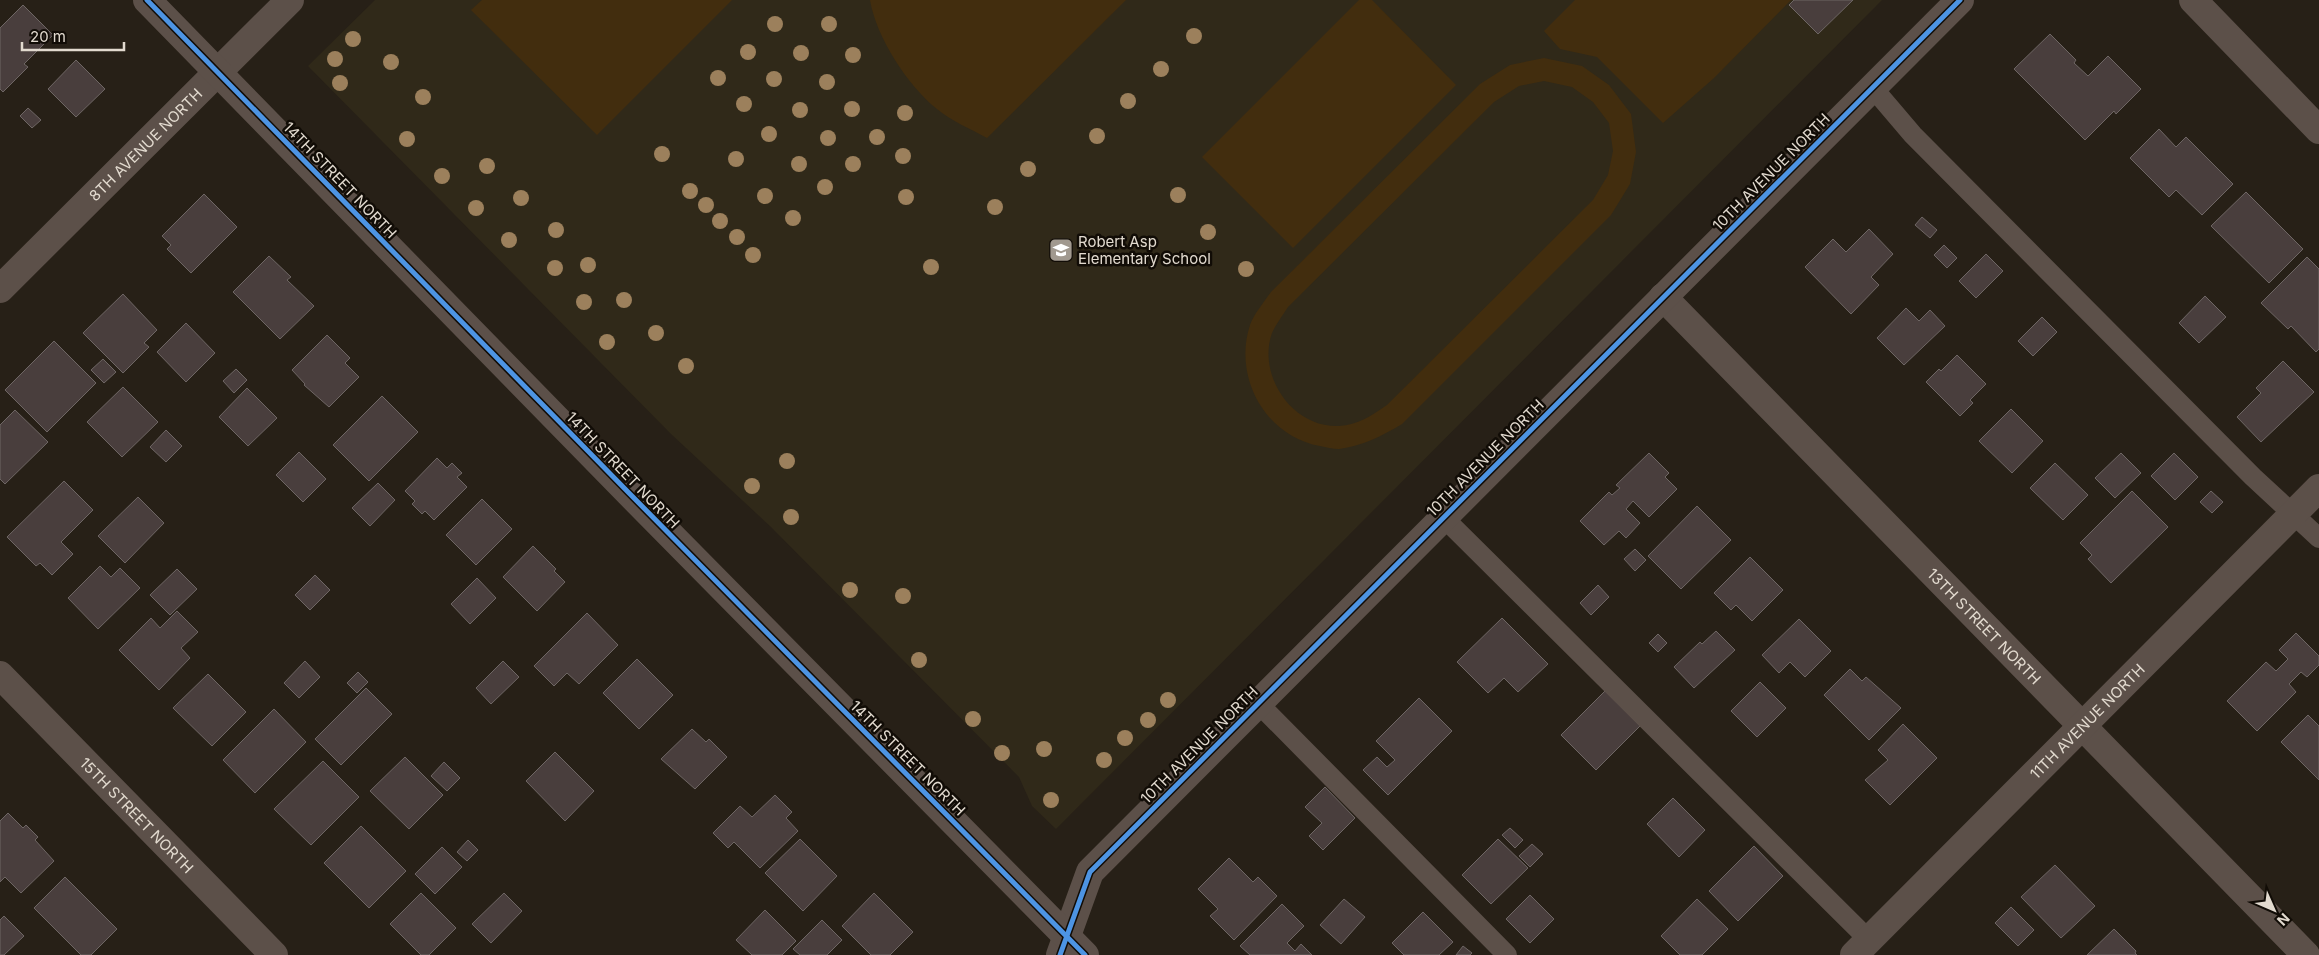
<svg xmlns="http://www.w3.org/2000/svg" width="2319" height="955" font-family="Inter,sans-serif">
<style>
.education{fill:#302919}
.green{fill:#422d0e;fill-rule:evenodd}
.building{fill:#493e3d;stroke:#6e6664}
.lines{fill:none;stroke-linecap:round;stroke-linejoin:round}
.service{stroke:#5c5049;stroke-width:20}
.minor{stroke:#5c5049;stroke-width:28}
.tertiary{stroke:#5c5049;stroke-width:28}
.cycleway-casing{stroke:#110c06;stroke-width:8}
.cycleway{stroke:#4d94e3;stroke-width:5}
.tree{fill:#9c805c}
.labels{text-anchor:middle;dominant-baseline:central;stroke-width:5;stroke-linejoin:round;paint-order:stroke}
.street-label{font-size:15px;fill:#e2dacf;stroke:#110c06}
.poi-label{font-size:15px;fill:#e2dacf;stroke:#110c06;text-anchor:start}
</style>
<rect width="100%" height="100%" fill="#272017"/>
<!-- education -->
<polygon class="education" points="375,0 1882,0 1056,829 1032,806 1019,777 771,527 671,434 308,66"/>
<!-- green -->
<g class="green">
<polygon points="482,0 732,0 597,135 471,10"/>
<path d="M870,0H1126L987,138C971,129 951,121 937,109C908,86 876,37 870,0Z"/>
<polygon points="1359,0 1372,0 1456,85 1293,248 1202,157"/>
<polygon points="1575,0 1791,0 1714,78 1663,123 1597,57 1560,49 1544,31"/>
<path d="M1544,58L1582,66L1609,85L1631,114L1636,152L1630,184L1611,215L1402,424C1382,436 1362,446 1339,449C1333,449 1326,447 1320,446C1265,436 1233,377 1250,325C1254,314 1264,302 1271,292L1480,84L1510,65ZM1544,81L1572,87L1593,102L1609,123L1613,151L1608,175L1593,200L1387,405C1371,416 1358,425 1339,426C1292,428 1257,375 1272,333C1276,324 1283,315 1288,307L1494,102L1519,86Z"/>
</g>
<!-- building -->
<g class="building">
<polygon points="1794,0 1853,0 1818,34 1789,5"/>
<polygon points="23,5 53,35 24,64 28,67 3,92 0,89 0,28"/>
<polygon points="2050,34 2076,60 2074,63 2088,76 2108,56 2141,89 2116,114 2114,111 2085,140 2014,69"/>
<polygon points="76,60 105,89 76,117 48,89"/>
<polygon points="28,108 41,120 32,128 20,116"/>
<polygon points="2159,129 2176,147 2186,137 2233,184 2202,215 2176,190 2169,197 2130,158"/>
<polygon points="2246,192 2303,249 2269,283 2211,226"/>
<polygon points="204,194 237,227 191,273 167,249 171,245 162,236"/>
<polygon points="1922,217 1937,230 1930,238 1915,225"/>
<polygon points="1869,229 1893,254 1871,277 1879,285 1851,314 1805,267 1833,239 1846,252"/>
<polygon points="1944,245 1957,258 1947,268 1934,255"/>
<polygon points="1986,254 2003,271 1976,298 1959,281"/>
<polygon points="269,256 291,277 287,280 314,306 280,339 233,292"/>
<polygon points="2307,257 2319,269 2319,349 2316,352 2291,326 2288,329 2261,303"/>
<polygon points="123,294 157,330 144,343 149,347 123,373 83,333"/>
<polygon points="2205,296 2226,317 2199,343 2179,323"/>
<polygon points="1906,308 1919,321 1930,310 1945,326 1904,365 1877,338"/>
<polygon points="2042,317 2057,332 2033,356 2018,341"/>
<polygon points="186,323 215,353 186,382 157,352"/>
<polygon points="327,335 350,358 345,363 359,377 329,407 304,385 305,384 292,370"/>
<polygon points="54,341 96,383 47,432 5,390"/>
<polygon points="1957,355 1986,384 1970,400 1973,403 1960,416 1926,382 1939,369 1941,371"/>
<polygon points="103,359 116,372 104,383 91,370"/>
<polygon points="2283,361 2314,392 2261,442 2237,417 2261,393 2256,388"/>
<polygon points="236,369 247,380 234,393 223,381"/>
<polygon points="123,387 158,422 122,457 87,422"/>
<polygon points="247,388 277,418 248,446 219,417"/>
<polygon points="382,396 418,432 369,481 333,445"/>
<polygon points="2011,409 2043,441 2012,473 1979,441"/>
<polygon points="15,410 48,442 5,484 0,479 0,425"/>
<polygon points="166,430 182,446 166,462 150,447"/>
<polygon points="299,452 326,479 303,502 276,475"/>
<polygon points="1649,453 1669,473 1665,477 1677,489 1649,517 1633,501 1626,509 1640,523 1626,538 1619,531 1604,545 1580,521 1609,492 1612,495 1620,488 1616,485"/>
<polygon points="2121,453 2141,473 2115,498 2095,478"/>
<polygon points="2174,453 2198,477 2175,500 2151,476"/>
<polygon points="437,458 447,468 452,463 462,473 457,477 467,487 434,520 425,511 422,514 412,504 415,501 405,491"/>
<polygon points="2055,463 2088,495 2063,520 2030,488"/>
<polygon points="64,481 93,510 61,542 73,554 52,575 40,563 36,566 7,537"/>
<polygon points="378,483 395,500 370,526 352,508"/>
<polygon points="2132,491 2168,527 2111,583 2088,559 2092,555 2080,543"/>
<polygon points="2211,491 2223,502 2212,513 2200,502"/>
<polygon points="138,497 164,523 125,563 98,536"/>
<polygon points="482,499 512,529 476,565 446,535"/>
<polygon points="1697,506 1731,540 1681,589 1648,556"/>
<polygon points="533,546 556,569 554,571 565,582 537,611 503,577"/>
<polygon points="1635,549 1646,560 1635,571 1624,559"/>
<polygon points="1750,557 1783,590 1752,621 1736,605 1731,610 1714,593"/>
<polygon points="100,566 111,577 120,568 140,588 98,629 68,598"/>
<polygon points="177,569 197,589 170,615 150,595"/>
<polygon points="315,575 330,590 310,610 295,595"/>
<polygon points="477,578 496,598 470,624 451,604"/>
<polygon points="1598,585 1609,597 1591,615 1580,603"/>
<polygon points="177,611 198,632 181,648 190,658 159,690 119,650 151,618 160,628"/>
<polygon points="587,613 618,645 579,684 567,673 554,686 534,666"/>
<polygon points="1502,618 1548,664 1518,692 1504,678 1488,693 1457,662"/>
<polygon points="1799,619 1831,651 1805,677 1790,662 1779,673 1762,655"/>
<polygon points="1716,631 1735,650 1694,688 1674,667 1700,642 1702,644"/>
<polygon points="2296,633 2319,656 2319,665 2307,677 2301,672 2289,684 2296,692 2257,731 2227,701 2266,662 2276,671 2288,659 2279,650"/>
<polygon points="1658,634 1667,643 1658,652 1649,643"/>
<polygon points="637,659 673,695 639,729 603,693"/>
<polygon points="305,661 320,677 299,698 284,683"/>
<polygon points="503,661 519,677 491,704 476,688"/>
<polygon points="1850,669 1862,681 1866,677 1901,708 1869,740 1824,695"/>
<polygon points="358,672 368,682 357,693 347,683"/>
<polygon points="208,674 246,712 212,746 173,708"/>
<polygon points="1760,682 1786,708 1757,737 1731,711"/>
<polygon points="366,688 392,714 341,765 315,739"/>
<polygon points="1605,691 1640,726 1596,770 1561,735"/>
<polygon points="1419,698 1452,731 1388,795 1363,770 1377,757 1387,767 1395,760 1376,741"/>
<polygon points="274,709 306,742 255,793 223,760"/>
<polygon points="2308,715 2319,726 2319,780 2281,742"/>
<polygon points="1903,724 1937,758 1890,805 1865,780 1888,760 1878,750"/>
<polygon points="692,729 706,742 709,739 727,757 695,789 661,759"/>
<polygon points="555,752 594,791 565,821 526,781"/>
<polygon points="405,757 443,795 409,829 370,791"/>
<polygon points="323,761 359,797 311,845 274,809"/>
<polygon points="444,762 460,778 447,791 431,776"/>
<polygon points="1325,787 1355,818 1323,850 1309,836 1322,823 1305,807"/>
<polygon points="775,795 792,812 786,818 798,831 760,868 734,842 728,848 713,833 740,806 752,817"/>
<polygon points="1673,798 1705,830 1679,857 1647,824"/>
<polygon points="8,813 23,828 26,825 38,837 35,840 54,861 21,893 5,877 0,882 0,821"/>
<polygon points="361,826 406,871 369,908 324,863"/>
<polygon points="1510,828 1523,840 1515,848 1502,835"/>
<polygon points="800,839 837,876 803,911 765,873"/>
<polygon points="1498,839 1528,868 1491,904 1462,875"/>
<polygon points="468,840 478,850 467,861 457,852"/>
<polygon points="1532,844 1543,854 1530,867 1519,856"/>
<polygon points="1754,846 1783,876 1738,921 1709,891"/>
<polygon points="442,847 462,867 435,894 415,874"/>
<polygon points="1229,858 1253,882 1258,877 1277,896 1234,940 1210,916 1218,909 1198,889"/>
<polygon points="2055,865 2095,906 2061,938 2021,897"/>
<polygon points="65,877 117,929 91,955 81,955 34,908"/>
<polygon points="421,893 456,928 429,955 421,955 390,924"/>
<polygon points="504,893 522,911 491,943 472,924"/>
<polygon points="874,893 913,932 890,955 871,955 842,926"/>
<polygon points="1530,895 1554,919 1530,943 1506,919"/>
<polygon points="1344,899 1365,917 1341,944 1320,925"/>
<polygon points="1697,899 1728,929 1702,955 1680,955 1661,936"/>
<polygon points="1282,904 1304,926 1287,943 1295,951 1301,944 1312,955 1250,955 1240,946"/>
<polygon points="2011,907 2034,930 2018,946 1995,923"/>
<polygon points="765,910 796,941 782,955 752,955 736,940"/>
<polygon points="1423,912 1453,942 1439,955 1404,955 1392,943"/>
<polygon points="4,916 24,936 4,955 0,955 0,920"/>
<polygon points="822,920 842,940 827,955 800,955 793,949"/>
<polygon points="2114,929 2136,951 2135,953 2137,955 2087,955"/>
<polygon points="1463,946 1472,953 1470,955 1456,955"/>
</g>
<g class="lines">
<!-- service -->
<g class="service">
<polyline points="1873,88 1913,135 2253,477 2319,538"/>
<polyline points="1444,518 1869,940"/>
<polyline points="1258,703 1507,955"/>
</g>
<!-- minor -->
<g class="minor">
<polyline points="2193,0 2319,130"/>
<path id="s1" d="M0,289L290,0"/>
<path id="s2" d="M1663,297L2306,955"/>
<path id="s3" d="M0,675L274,955"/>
<polyline points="1060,955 1090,872 1960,0"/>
<path id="s4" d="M1854,955L2319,488"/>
</g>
<!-- tertiary -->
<polyline class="tertiary" points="147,0 629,493 1085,955"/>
<!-- cycleway casing -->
<g class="cycleway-casing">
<g id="cycleway">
<polyline points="147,0 629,493 1085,955"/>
<polyline points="1060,955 1090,872 1960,0"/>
</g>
</g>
<!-- cycleway -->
<use href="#cycleway" class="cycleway"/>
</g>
<!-- trees -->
<g class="tree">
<circle cx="775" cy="24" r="8"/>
<circle cx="829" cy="24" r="8"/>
<circle cx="1194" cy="36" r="8"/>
<circle cx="353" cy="39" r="8"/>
<circle cx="748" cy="52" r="8"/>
<circle cx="801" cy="53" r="8"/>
<circle cx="853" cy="55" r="8"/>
<circle cx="335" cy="59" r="8"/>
<circle cx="391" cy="62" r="8"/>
<circle cx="1161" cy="69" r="8"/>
<circle cx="718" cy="78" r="8"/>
<circle cx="774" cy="79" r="8"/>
<circle cx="827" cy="82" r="8"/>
<circle cx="340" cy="83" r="8"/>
<circle cx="423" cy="97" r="8"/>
<circle cx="1128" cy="101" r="8"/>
<circle cx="744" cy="104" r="8"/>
<circle cx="852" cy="109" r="8"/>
<circle cx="800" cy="110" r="8"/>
<circle cx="905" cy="113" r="8"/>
<circle cx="769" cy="134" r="8"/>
<circle cx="1097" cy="136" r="8"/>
<circle cx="877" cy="137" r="8"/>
<circle cx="828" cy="138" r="8"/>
<circle cx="407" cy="139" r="8"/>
<circle cx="662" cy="154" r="8"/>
<circle cx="903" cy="156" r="8"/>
<circle cx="736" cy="159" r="8"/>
<circle cx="799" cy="164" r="8"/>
<circle cx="853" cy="164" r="8"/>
<circle cx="487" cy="166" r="8"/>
<circle cx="1028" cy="169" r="8"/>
<circle cx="442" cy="176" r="8"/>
<circle cx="825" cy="187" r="8"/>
<circle cx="690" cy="191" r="8"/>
<circle cx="1178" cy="195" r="8"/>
<circle cx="765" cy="196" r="8"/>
<circle cx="906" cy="197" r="8"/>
<circle cx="521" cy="198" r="8"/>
<circle cx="706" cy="205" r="8"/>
<circle cx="995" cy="207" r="8"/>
<circle cx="476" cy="208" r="8"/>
<circle cx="793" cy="218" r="8"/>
<circle cx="720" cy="221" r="8"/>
<circle cx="556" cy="230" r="8"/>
<circle cx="1208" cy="232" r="8"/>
<circle cx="737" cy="237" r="8"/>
<circle cx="509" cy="240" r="8"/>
<circle cx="753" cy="255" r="8"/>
<circle cx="588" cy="265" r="8"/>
<circle cx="931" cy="267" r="8"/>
<circle cx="555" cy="268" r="8"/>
<circle cx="1246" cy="269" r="8"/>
<circle cx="624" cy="300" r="8"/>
<circle cx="584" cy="302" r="8"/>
<circle cx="656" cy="333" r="8"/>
<circle cx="607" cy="342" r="8"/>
<circle cx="686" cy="366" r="8"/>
<circle cx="787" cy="461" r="8"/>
<circle cx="752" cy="486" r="8"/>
<circle cx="791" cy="517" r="8"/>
<circle cx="850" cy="590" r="8"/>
<circle cx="903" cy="596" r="8"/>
<circle cx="919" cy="660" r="8"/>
<circle cx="1168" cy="700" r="8"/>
<circle cx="973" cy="719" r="8"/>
<circle cx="1148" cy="720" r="8"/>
<circle cx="1125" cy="738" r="8"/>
<circle cx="1044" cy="749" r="8"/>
<circle cx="1002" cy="753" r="8"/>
<circle cx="1104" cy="760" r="8"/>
<circle cx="1051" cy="800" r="8"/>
</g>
<!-- icons -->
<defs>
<g id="school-square" transform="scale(1.25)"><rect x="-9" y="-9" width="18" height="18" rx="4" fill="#a1998f" stroke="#110c06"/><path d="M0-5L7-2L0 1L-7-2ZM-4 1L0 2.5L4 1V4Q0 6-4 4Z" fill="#fff"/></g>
</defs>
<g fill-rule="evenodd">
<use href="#school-square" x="1061" y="250"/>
</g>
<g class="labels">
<!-- street labels -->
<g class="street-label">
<text stroke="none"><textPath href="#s1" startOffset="205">8TH AVENUE NORTH</textPath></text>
<text transform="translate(1771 172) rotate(-45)">10TH AVENUE NORTH</text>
<text transform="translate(340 180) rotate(46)">14TH STREET NORTH</text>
<text transform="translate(1485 458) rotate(-45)">10TH AVENUE NORTH</text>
<text transform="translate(623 470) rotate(46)">14TH STREET NORTH</text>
<text stroke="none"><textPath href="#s2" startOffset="460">13TH STREET NORTH</textPath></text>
<text stroke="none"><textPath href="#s4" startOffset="330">11TH AVENUE NORTH</textPath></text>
<text transform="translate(1199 745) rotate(-45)">10TH AVENUE NORTH</text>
<text transform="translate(908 758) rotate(45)">14TH STREET NORTH</text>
<text stroke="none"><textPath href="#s3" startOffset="196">15TH STREET NORTH</textPath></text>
</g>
<!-- poi labels -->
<g class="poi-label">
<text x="1078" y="241">Robert Asp<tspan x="1078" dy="17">Elementary School</tspan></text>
</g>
</g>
<!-- north arrow -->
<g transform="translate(2274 910) rotate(135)" stroke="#110c06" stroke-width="4" paint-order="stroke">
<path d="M0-4L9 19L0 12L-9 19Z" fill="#e2dacf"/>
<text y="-8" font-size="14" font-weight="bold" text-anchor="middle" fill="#e2dacf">N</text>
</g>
<!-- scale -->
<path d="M22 42v8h102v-8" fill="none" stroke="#e2dacf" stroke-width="2.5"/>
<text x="30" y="42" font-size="15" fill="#e2dacf" stroke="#110c06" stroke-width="4" paint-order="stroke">20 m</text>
</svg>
